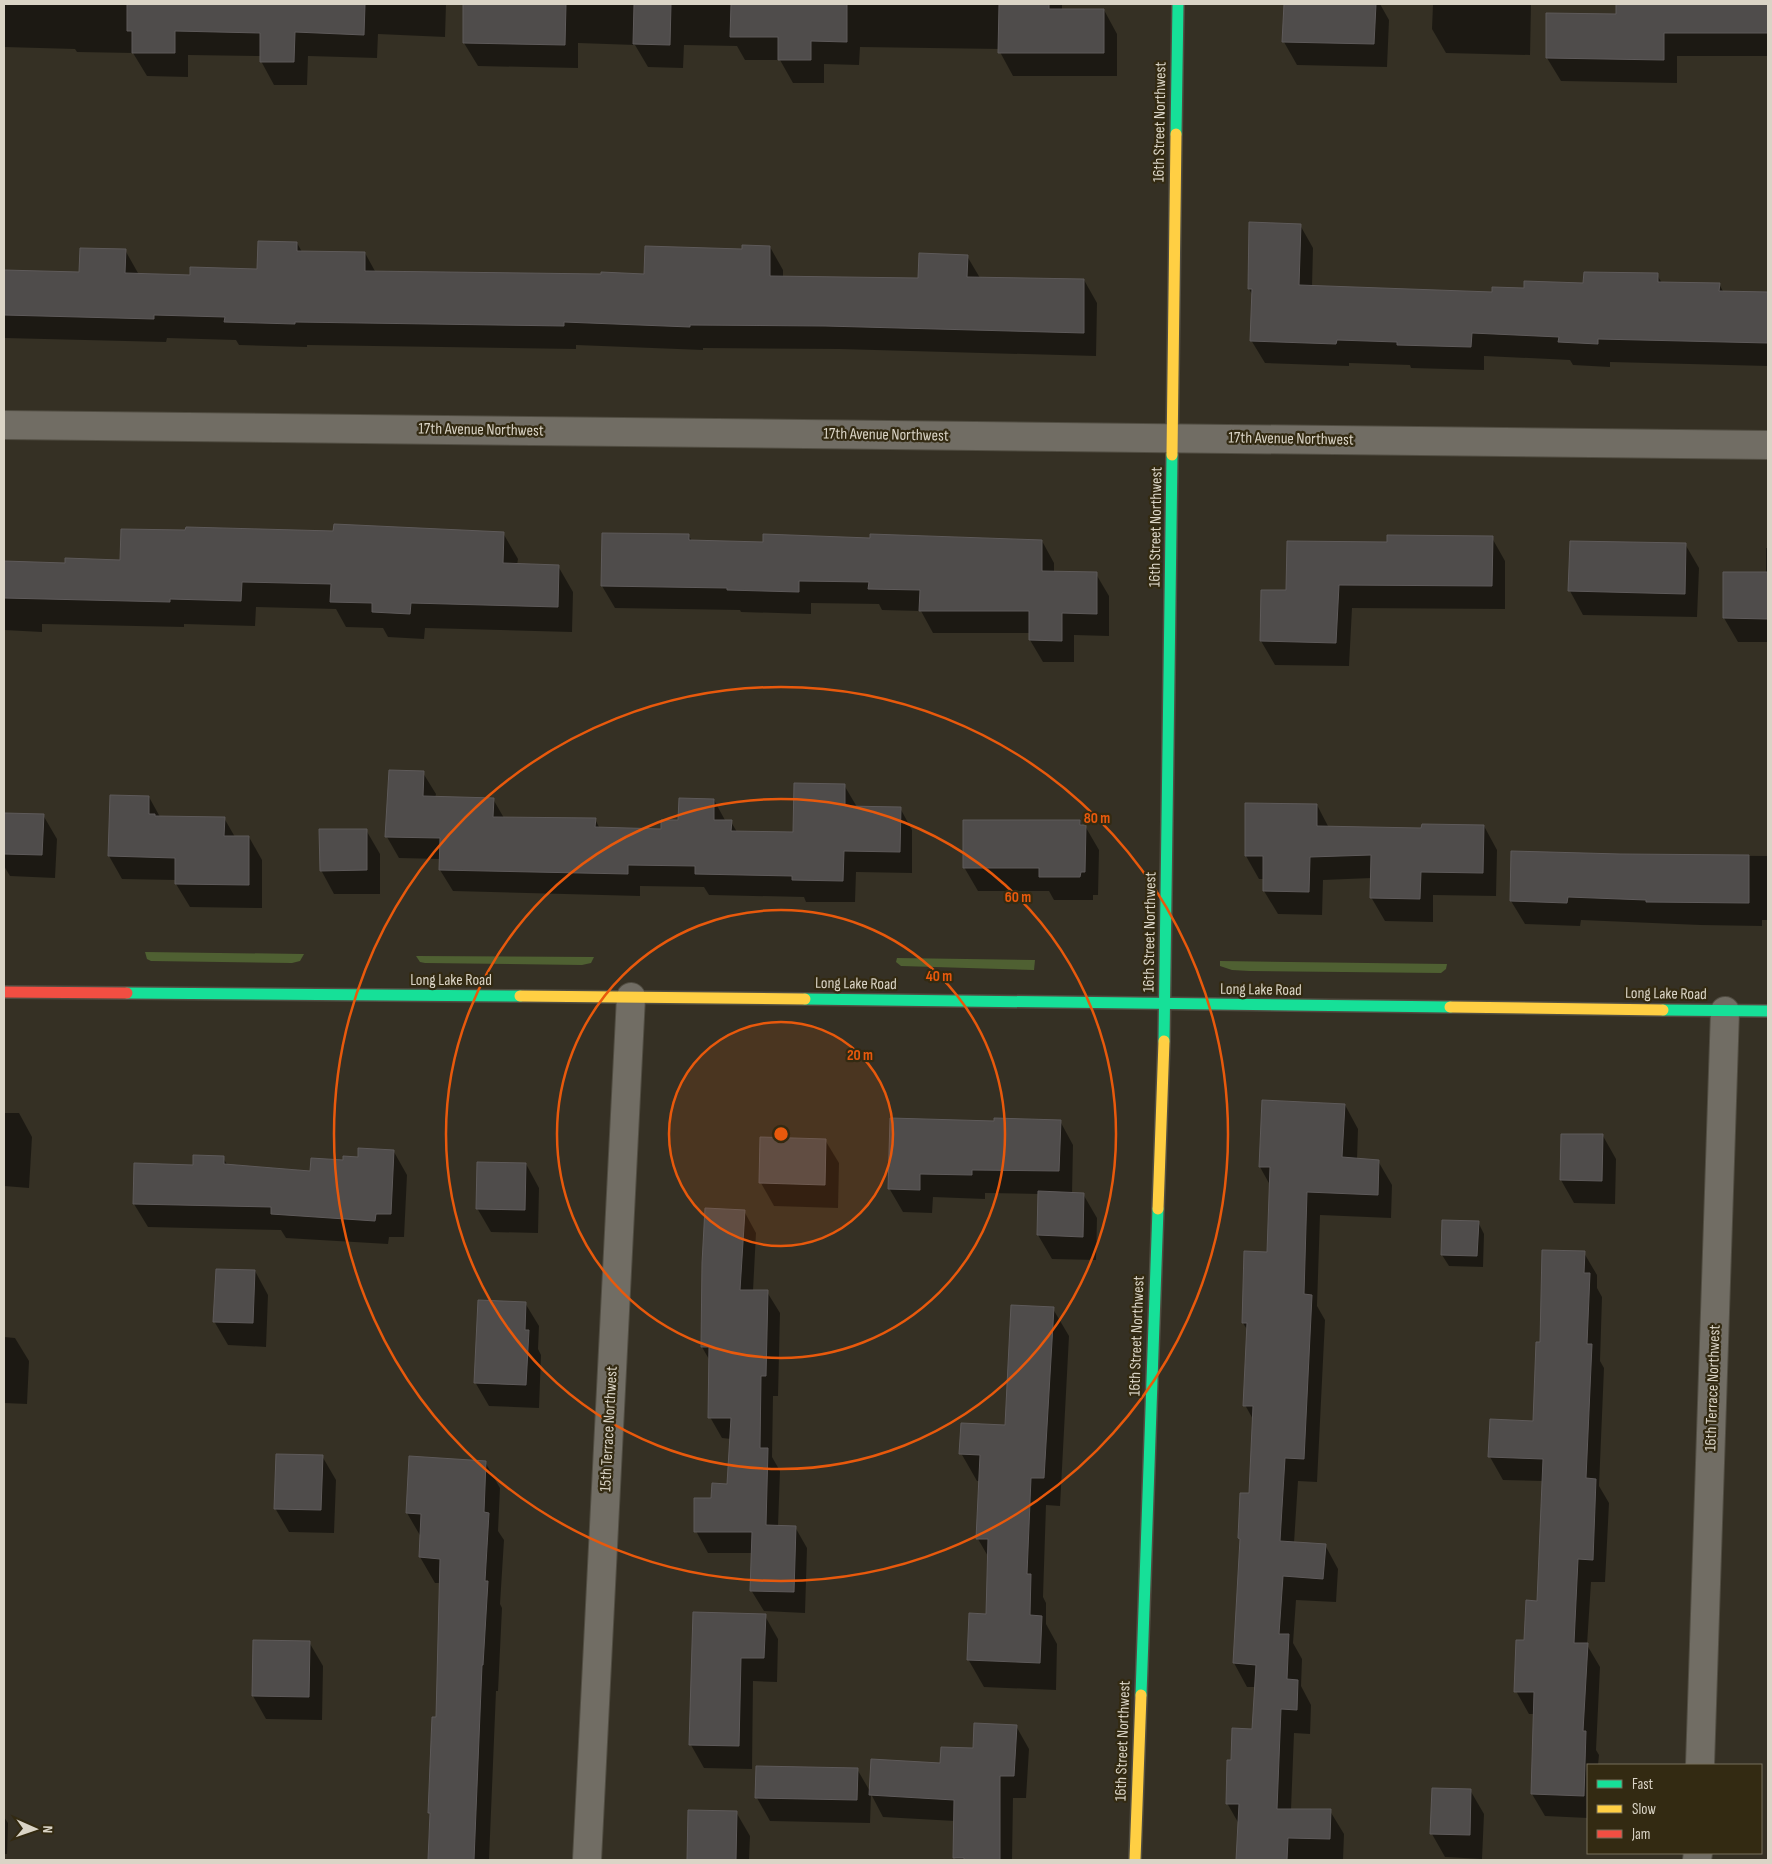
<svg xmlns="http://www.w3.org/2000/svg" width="1772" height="1864" font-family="'Sofia Sans Condensed',sans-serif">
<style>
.green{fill:#4f6032}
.shadow{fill:#0007}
.building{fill:#4f4c4b;stroke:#5e5a5a}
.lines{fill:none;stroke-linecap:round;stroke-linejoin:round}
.street-casing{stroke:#514d42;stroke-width:30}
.fast-casing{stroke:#514d42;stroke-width:14}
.slow-casing{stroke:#514d42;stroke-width:14}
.jam-casing{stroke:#514d42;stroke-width:14}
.street{stroke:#716d64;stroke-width:28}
.fast{stroke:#16e098;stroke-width:11}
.slow{stroke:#ffcf43;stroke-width:11}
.jam{stroke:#f24e42;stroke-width:11}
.ring{fill:none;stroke:#e8590c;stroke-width:2.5}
.labels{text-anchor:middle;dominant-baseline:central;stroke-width:4.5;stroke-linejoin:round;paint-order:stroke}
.street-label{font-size:16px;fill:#dad4c6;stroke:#332a12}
.centre{fill:#e8590c;stroke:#332a12;stroke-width:2.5}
.ring-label{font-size:15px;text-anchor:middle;font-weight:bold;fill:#e8590c;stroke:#332a12;stroke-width:4.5;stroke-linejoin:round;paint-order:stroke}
</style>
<rect width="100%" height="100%" fill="#353024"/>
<!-- green -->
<g class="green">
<polygon points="145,952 304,954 300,961 292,963 151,961 147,959"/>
<polygon points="416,956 594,957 591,963 582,965 425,963 420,962"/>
<polygon points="897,958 1035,960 1034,970 901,966 896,962"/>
<polygon points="1220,961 1447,964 1446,969 1441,973 1250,971 1232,970 1220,966"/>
</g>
<!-- shadow -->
<g class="shadow">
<polygon points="4,4 446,4 445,37 378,34 377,58 308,56 307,85 274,85 261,61 261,56 188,55 188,77 147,76 133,53 77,52 75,49 4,47"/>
<polygon points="464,4 1062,4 1062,10 1104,10 1117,34 1117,76 1013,76 1000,52 1000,49 860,47 859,65 824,64 824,83 793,83 780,60 745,60 737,46 684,45 683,68 648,67 635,45 578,43 578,68 478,66 464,43"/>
<polygon points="1285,4 1380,4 1389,20 1387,67 1297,65 1284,42"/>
<polygon points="1433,4 1531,4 1530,55 1446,53 1432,29"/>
<polygon points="1617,4 1768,4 1768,56 1677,56 1677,83 1561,81 1547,58 1617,15"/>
<polygon points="1300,225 1313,248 1312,287 1493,293 1585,284 1657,275 1662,283 1719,284 1724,293 1768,294 1768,366 1610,362 1610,367 1573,365 1570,360 1484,356 1484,370 1411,368 1410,365 1349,363 1349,366 1265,363 1251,340 1253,296 1249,289"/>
<polygon points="297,243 302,252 365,253 376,273 645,275 743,251 770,247 783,270 783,277 920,279 967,256 980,278 1084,280 1097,303 1096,356 839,349 703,348 703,350 576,345 576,349 307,345 307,347 239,345 236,340 167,338 166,342 4,338 4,271 81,273 125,250 138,273 191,276 258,271"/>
<polygon points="335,532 503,533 518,559 517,565 558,566 573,592 572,632 425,628 424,639 388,637 383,628 346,627 336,609 256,607 255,626 184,624 184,627 42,624 42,632 4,630 4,562 66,564 122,561"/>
<polygon points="689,536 692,541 764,543 871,539 1042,541 1054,563 1054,573 1096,574 1109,596 1109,636 1074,635 1074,662 1043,662 1030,640 1030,633 933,633 921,611 882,610 879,604 811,603 811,614 741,612 740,610 615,608 602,586"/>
<polygon points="1492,538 1505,561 1505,609 1352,608 1349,666 1275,665 1261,641 1262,591 1287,591 1388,544"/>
<polygon points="1571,542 1685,544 1699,568 1697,617 1583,615 1570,591"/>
<polygon points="1766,548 1768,548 1768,642 1738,642 1724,618 1724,573 1766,573"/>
<polygon points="423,773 436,794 435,798 493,799 504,818 595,819 600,829 662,830 714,800 726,822 731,822 737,832 794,834 844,785 857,807 900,808 912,830 912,873 856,872 855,902 806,902 804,897 709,895 704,887 640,886 640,896 453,891 440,870 440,859 399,858 387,837"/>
<polygon points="149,797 160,817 224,818 235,837 249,837 262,860 262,908 190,907 176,884 176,880 122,879 109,856"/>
<polygon points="1317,805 1329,828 1423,829 1484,826 1497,850 1496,896 1433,895 1433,922 1385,921 1371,897 1372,878 1323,880 1322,915 1278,914 1264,891 1264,879 1259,879 1246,856"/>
<polygon points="4,814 43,815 57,839 55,878 10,876 4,866"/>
<polygon points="1080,821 1082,826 1085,826 1099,850 1098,895 1093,895 1093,900 1054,900 1049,891 978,891 964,867"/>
<polygon points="366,830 380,854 380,894 334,894 321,870"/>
<polygon points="1620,855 1768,856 1768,920 1762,920 1762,926 1700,925 1581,920 1580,926 1525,924 1511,901"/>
<polygon points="4,877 5,880 4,913"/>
<polygon points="1345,1105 1358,1129 1357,1160 1378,1161 1392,1185 1391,1218 1320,1215 1317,1306 1325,1320 1317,1482 1298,1481 1294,1543 1325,1545 1338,1569 1336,1602 1296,1600 1293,1643 1302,1659 1301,1686 1311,1705 1310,1734 1294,1733 1291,1810 1330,1811 1344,1834 1343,1860 1237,1860 1239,1824 1227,1803 1232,1761 1253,1730 1256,1687 1247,1687 1234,1663 1241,1542 1239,1538 1250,1495 1254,1421 1245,1405 1248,1331 1243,1323 1268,1253 1270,1185 1260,1167"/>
<polygon points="4,1113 19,1113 32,1137 29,1188 4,1186"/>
<polygon points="1060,1121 1073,1145 1072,1194 1083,1194 1097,1218 1096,1260 1052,1259 1038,1235 1039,1194 985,1193 985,1199 933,1197 932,1213 903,1212 889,1188 995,1122"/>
<polygon points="1603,1136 1616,1159 1615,1204 1574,1203 1561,1180"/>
<polygon points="825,1140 839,1163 838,1208 774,1206 761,1183"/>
<polygon points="394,1152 407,1175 404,1237 389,1237 388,1244 286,1238 281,1230 148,1227 134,1204 194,1167 223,1158 228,1166 312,1172 344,1161"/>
<polygon points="526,1164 539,1188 538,1233 491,1232 477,1208"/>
<polygon points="744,1211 756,1233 753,1291 767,1292 780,1313 778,1396 773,1396 772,1457 780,1471 778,1526 795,1527 807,1548 805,1613 764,1611 751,1590 753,1553 708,1553 696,1531 712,1499 729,1485 731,1439 722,1438 710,1417 710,1361 702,1347 703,1263"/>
<polygon points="1478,1222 1484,1234 1483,1267 1449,1266 1442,1255"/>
<polygon points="1584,1253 1597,1275 1597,1288 1602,1297 1600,1361 1604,1368 1599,1486 1609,1503 1605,1582 1591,1582 1587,1645 1600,1667 1596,1750 1599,1755 1598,1765 1588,1765 1588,1818 1545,1816 1532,1794 1535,1714 1529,1714 1516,1691 1525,1641 1538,1602 1543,1481 1503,1480 1490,1457 1534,1422 1541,1343"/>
<polygon points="255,1271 268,1295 266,1347 228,1345 214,1321"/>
<polygon points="525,1303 539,1326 538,1349 541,1355 539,1408 489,1406 475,1382"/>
<polygon points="1053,1309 1069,1336 1060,1506 1046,1505 1043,1597 1046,1603 1046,1624 1057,1644 1056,1690 984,1687 968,1659 987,1615 989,1558 978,1539 980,1481 977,1481 961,1453 1007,1427"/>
<polygon points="4,1337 15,1338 29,1361 27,1404 4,1403"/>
<polygon points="322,1456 336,1480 334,1533 289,1532 275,1508"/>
<polygon points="485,1462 500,1488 498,1531 504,1540 500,1604 502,1608 498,1691 496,1691 489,1860 428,1860 433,1719 437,1719 440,1583 435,1583 420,1557 421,1537 407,1513"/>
<polygon points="765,1616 778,1639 777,1682 753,1681 752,1769 704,1768 691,1745"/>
<polygon points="309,1642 323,1666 322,1720 266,1719 253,1696"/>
<polygon points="1016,1726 1029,1749 1026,1798 1013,1798 1012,1860 956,1860 955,1858 955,1821 883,1817 871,1794 870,1823 770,1821 757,1798 857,1769 871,1793 974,1750"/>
<polygon points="1470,1790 1484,1814 1482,1859 1445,1857 1432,1834"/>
<polygon points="689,1812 736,1812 750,1836 749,1860 688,1860"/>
<polygon points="4,1817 8,1823 7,1854 4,1854"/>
</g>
<!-- building -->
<g class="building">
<polygon points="127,4 365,4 364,35 295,32 294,62 260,62 260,33 175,31 175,53 132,53 132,31 127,31"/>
<polygon points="463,4 566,4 565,45 463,43"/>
<polygon points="634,4 671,4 670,45 633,44"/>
<polygon points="731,4 847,4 847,42 811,41 811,60 778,60 778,37 730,37"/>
<polygon points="999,4 1049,4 1049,9 1104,9 1104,53 998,53"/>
<polygon points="1284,4 1376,4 1374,44 1282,42"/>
<polygon points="1616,4 1768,4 1768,33 1664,33 1664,60 1546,58 1546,13 1616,14"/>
<polygon points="1249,222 1301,224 1299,285 1492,292 1492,287 1524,288 1524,281 1583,283 1584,272 1658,273 1658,282 1720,283 1719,291 1768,292 1768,343 1598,339 1598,344 1558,342 1559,337 1472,333 1471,347 1397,345 1397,342 1337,340 1336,344 1250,341 1252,289 1248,289"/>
<polygon points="258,241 297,242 297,251 365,252 365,271 601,274 601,272 644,274 645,246 742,249 742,245 770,246 770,276 918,278 919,253 968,255 967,277 1084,279 1084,333 825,326 690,325 690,327 564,322 564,326 295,322 295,324 224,322 225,317 154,315 154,319 4,315 4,270 79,272 80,248 126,249 125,273 190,275 190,267 257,269"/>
<polygon points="334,524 504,532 503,563 559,565 558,607 411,603 410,614 372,612 372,603 330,602 331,584 242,582 241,601 170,599 170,602 4,598 4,561 65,563 65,558 120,560 121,529 185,530 186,527 333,531"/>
<polygon points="602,533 689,534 689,540 763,542 763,534 870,538 870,534 1042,540 1042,571 1097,572 1097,614 1062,613 1062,641 1029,640 1029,611 919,611 920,590 868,589 869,582 799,581 799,592 727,590 727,588 601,586"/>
<polygon points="1387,535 1493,536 1492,586 1339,585 1336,643 1260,641 1261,590 1286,590 1287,541 1387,542"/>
<polygon points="1570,541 1686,543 1685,594 1568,591"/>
<polygon points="1723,572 1768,572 1768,619 1723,618"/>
<polygon points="389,770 424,771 423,796 494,798 493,817 596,818 595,827 661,829 661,820 678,820 679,798 714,799 714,820 732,820 731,831 793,832 794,783 845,784 845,806 901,807 900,852 844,851 843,881 792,880 792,876 695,874 695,866 628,865 628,874 439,870 440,838 385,837"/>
<polygon points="110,795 149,796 149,814 155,814 155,816 225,817 224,836 249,836 249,885 175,884 175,858 108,856"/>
<polygon points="1245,803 1317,804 1317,826 1421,828 1422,824 1484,825 1483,873 1421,872 1420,899 1370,898 1371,855 1310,857 1309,892 1263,891 1263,856 1245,856"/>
<polygon points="4,813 44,814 42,855 4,854"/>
<polygon points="963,820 1080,820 1080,825 1086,825 1085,872 1081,872 1080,877 1039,877 1039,868 963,868"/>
<polygon points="319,829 367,829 367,870 320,871"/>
<polygon points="1511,851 1620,854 1749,855 1749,903 1646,902 1646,900 1568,897 1567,903 1510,901"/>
<polygon points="1262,1100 1345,1104 1342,1157 1379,1160 1378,1195 1307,1192 1304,1294 1312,1295 1304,1459 1285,1458 1280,1541 1326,1544 1323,1579 1283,1576 1279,1634 1289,1634 1287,1679 1298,1680 1297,1710 1281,1709 1277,1809 1331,1809 1330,1839 1288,1838 1287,1860 1236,1860 1239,1804 1226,1804 1227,1760 1231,1760 1232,1728 1252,1729 1256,1665 1233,1663 1240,1539 1238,1538 1240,1493 1249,1493 1253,1406 1243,1406 1247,1323 1242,1323 1244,1251 1267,1252 1270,1167 1259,1167"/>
<polygon points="890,1118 994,1121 994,1118 1061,1120 1059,1171 972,1170 972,1175 920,1174 920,1190 888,1189"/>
<polygon points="1561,1134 1603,1134 1602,1181 1560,1180"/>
<polygon points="760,1137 826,1139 825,1185 759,1183"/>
<polygon points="358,1148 394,1150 391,1214 376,1214 375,1221 271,1214 271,1207 133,1204 134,1163 193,1165 193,1155 224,1156 224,1164 310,1171 311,1158 343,1160 343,1156 358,1157"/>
<polygon points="477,1162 526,1163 525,1210 476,1209"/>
<polygon points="1038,1191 1084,1193 1083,1237 1037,1235"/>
<polygon points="705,1208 745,1210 740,1290 768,1290 766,1376 761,1376 760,1448 768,1448 766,1525 796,1526 794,1592 750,1591 752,1532 694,1532 694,1498 711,1498 712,1483 727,1484 731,1418 708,1418 709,1347 701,1347 702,1263"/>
<polygon points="1442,1220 1479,1221 1477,1256 1441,1255"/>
<polygon points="1542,1250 1585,1251 1584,1273 1590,1273 1587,1344 1592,1344 1586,1478 1596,1479 1593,1560 1578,1559 1574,1643 1588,1643 1583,1731 1586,1731 1584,1796 1531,1794 1534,1692 1514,1692 1516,1640 1524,1640 1526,1600 1537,1601 1543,1459 1488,1457 1490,1419 1533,1421 1536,1342 1540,1342"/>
<polygon points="216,1269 255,1270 253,1323 213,1322"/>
<polygon points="478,1300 526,1302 525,1330 529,1330 526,1385 474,1383"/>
<polygon points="1011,1305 1054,1307 1044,1478 1031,1478 1027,1574 1031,1574 1030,1615 1042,1616 1040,1663 967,1660 969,1613 986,1614 988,1539 976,1539 980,1455 959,1454 961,1423 1005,1425"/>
<polygon points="276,1454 323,1455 321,1510 274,1509"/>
<polygon points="409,1456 486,1461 484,1512 489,1513 485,1581 488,1581 483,1665 482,1665 474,1860 428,1860 430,1813 428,1813 432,1717 436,1717 440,1559 419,1557 421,1514 406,1513"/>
<polygon points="693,1612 766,1614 764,1658 741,1658 739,1746 689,1745"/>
<polygon points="253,1640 310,1641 309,1697 252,1696"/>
<polygon points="974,1723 1017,1725 1014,1776 1000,1776 1000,1860 964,1860 964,1858 953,1858 954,1800 869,1795 871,1759 940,1763 941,1747 973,1748"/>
<polygon points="756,1766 858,1768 857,1800 755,1798"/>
<polygon points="1432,1788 1471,1789 1470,1835 1430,1834"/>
<polygon points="688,1810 737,1811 736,1860 687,1860"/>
</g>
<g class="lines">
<!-- street casing -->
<g class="street-casing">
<g id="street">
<polyline points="4,425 1768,445"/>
<polyline points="1700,1765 1725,1011"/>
<polyline points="587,1860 631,997"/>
<polyline points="1697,1860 1698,1853"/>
</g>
</g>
<!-- fast casing -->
<g class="fast-casing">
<g id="fast">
<polyline points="1176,134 1178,4"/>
<polyline points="127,993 520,996"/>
<polyline points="805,999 1450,1007"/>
<polyline points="1663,1010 1768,1011"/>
<polyline points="1164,1041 1172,455"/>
<polyline points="1141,1695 1158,1209"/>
</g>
</g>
<!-- slow casing -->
<g class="slow-casing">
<g id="slow">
<polyline points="1172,455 1176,134"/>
<polyline points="520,996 805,999"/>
<polyline points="1450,1007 1663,1010"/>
<polyline points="1158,1209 1164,1041"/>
<polyline points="1135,1860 1141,1695"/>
</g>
</g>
<!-- jam casing -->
<g class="jam-casing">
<polyline id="jam" points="4,992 127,993"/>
</g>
<!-- street -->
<use href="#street" class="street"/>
<!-- fast -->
<use href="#fast" class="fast"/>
<!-- slow -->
<use href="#slow" class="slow"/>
<!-- jam -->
<use href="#jam" class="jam"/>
</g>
<!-- distance rings -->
<circle cx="781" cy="1134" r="112" fill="#e8590c" fill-opacity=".12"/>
<g class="ring">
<circle cx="781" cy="1134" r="112"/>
<circle cx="781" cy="1134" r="224"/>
<circle cx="781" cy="1134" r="335"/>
<circle cx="781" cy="1134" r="447"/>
</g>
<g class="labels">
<!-- street labels -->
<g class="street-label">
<text transform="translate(1160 122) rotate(-89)">16th Street Northwest</text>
<text transform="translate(481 430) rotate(1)">17th Avenue Northwest</text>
<text transform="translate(886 435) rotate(1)">17th Avenue Northwest</text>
<text transform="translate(1291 439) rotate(1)">17th Avenue Northwest</text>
<text transform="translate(1156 527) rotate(-89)">16th Street Northwest</text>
<text transform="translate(1150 932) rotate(-89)">16th Street Northwest</text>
<text x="451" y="980">Long Lake Road</text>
<text transform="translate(856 984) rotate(1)">Long Lake Road</text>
<text transform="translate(1261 990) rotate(1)">Long Lake Road</text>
<text transform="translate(1666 994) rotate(1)">Long Lake Road</text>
<text transform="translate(1137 1336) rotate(-88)">16th Street Northwest</text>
<text transform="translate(1713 1388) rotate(-88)">16th Terrace Northwest</text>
<text transform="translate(609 1429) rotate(-87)">15th Terrace Northwest</text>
<text transform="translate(1123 1741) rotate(-88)">16th Street Northwest</text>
</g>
</g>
<circle cx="781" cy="1134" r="8" class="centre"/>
<g class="ring-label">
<text x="1097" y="823">80 m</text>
<text x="1018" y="902">60 m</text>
<text x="939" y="981">40 m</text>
<text x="860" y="1060">20 m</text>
</g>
<!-- border -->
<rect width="1772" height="1864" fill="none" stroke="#dad4c6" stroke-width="10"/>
<!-- legend -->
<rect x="1587" y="1764" width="175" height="90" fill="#332a12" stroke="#766e5a"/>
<rect x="1597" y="1780" width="25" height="8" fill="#16e098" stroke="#766e5a"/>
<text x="1632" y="1789" font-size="15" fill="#dad4c6">Fast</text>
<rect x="1597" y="1805" width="25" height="8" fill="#ffcf43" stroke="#766e5a"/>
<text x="1632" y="1814" font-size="15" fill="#dad4c6">Slow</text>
<rect x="1597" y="1830" width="25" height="8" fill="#f24e42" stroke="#766e5a"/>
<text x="1632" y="1839" font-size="15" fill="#dad4c6">Jam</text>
<!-- north arrow -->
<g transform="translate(35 1829) rotate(92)" stroke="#332a12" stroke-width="4" paint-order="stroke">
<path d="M0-4L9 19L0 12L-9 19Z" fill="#dad4c6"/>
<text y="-8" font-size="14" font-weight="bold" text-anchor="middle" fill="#dad4c6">N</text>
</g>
</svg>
